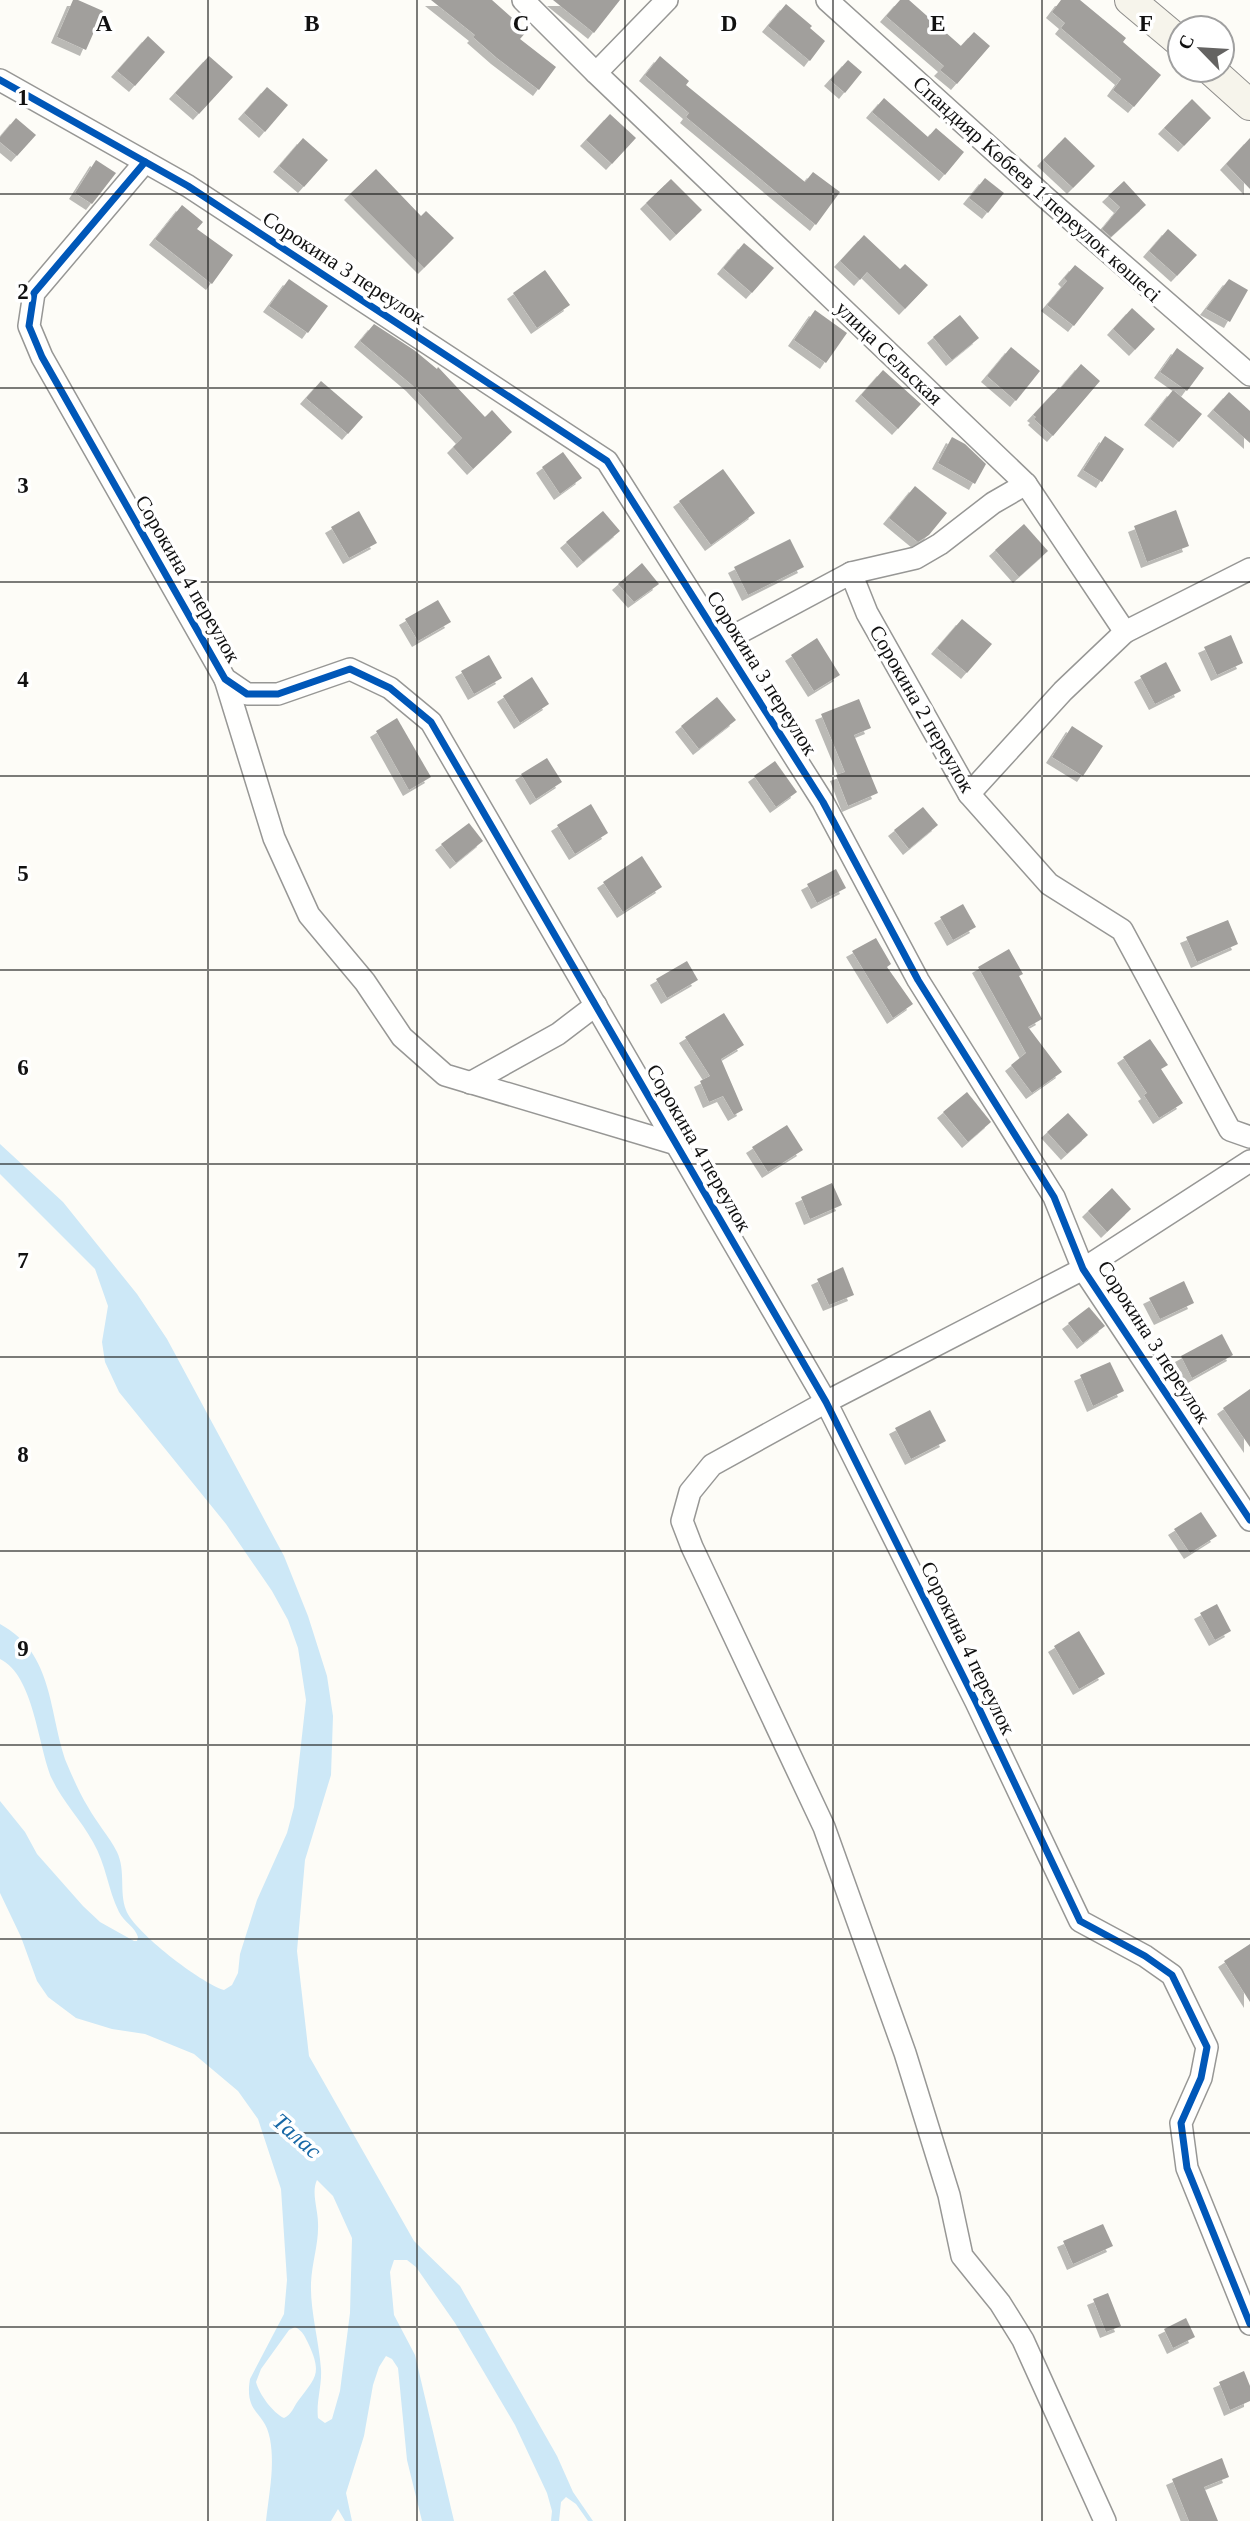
<svg xmlns="http://www.w3.org/2000/svg" width="1250" height="2521" font-family="'Times New Roman',serif">
<style>
.water{fill:#cde8f7;fill-rule:evenodd}
.building{fill:#a19f9c;filter:url(#shadow)}
.lines{fill:none;stroke-linecap:round;stroke-linejoin:round}
.street-casing{stroke:#979795;stroke-width:24}
.secondary-casing{stroke:#8e8d8b;stroke-width:32}
.street{stroke:#fffffe;stroke-width:21}
.secondary{stroke:#f6f4eb;stroke-width:30}
.cycleway-casing{stroke:#fff;stroke-width:11}
.cycleway{stroke:#0057b8;stroke-width:7}
.grid{fill:none;stroke:#111;stroke-width:2;stroke-opacity:0.55}
.labels{text-anchor:middle;dominant-baseline:central;stroke-width:7;stroke-linejoin:round;paint-order:stroke}
.street-label{font-size:21px;fill:#111;stroke:#fff}
.water-label{font-size:23px;font-style:italic;fill:#1768a6;stroke:#fff}
.grid-label{font-size:23px;text-anchor:middle;font-weight:bold;fill:#111;stroke:#fff;stroke-width:7;stroke-linejoin:round;paint-order:stroke}
</style>
<defs>
<filter id="shadow"><feDropShadow dx="-6" dy="6" stdDeviation="0" flood-color="#0004"/></filter>
</defs>
<rect width="100%" height="100%" fill="#fdfcf7"/>
<!-- water -->
<path class="water" d="M0,1144L63,1202L137,1294L167,1339L284,1556L308,1616L327,1676L333,1716L331,1775L305,1860L297,1951L309,2056L414,2241L460,2286L557,2456L573,2492L593,2521H588L576,2504L566,2497L561,2502L559,2521H551L552,2511L547,2493L515,2425L455,2323L416,2267L407,2260H394L390,2272L394,2315L415,2355L454,2521H422L407,2460L398,2368L392,2359L386,2356L379,2367L373,2385L364,2436L346,2493L352,2521H345L338,2509L331,2521H266C269,2494 275,2466 270,2439C265,2410 244,2415 250,2379L284,2314L287,2280L281,2189L258,2119L238,2091L194,2054L145,2034L112,2029L76,2018L48,1997L37,1981L21,1937L0,1893V1801L25,1832L37,1854L83,1906L100,1922L134,1941H137L138,1937C135,1927 124,1922 119,1912C108,1890 106,1864 93,1842C81,1820 63,1802 52,1779C38,1747 34,1675 0,1659V1624C55,1654 48,1713 67,1764C73,1778 80,1794 88,1807C96,1822 109,1836 117,1852C126,1871 119,1892 126,1910C134,1932 201,1983 224,1990L232,1985L238,1973L240,1954L257,1900L287,1833L294,1807L306,1700L298,1648L288,1620L272,1591L226,1524L119,1392L105,1362L102,1342L108,1306L95,1269L0,1174ZM317,2180L333,2196L352,2238L350,2313L340,2391L332,2419L325,2423L318,2418C316,2402 322,2386 321,2369C319,2341 310,2310 311,2283C312,2262 319,2243 318,2223C318,2210 311,2192 317,2180ZM295,2327C303,2331 305,2337 309,2345C322,2374 316,2377 298,2401C293,2408 292,2414 284,2418C273,2413 259,2394 256,2382L261,2369L289,2330Z"/>
<!-- building -->
<g class="building">
<polygon points="73,0 78,0 103,11 86,50 57,37"/>
<polygon points="431,0 492,0 527,31 520,39 556,67 539,90 497,58 473,37 475,35"/>
<polygon points="553,0 620,0 594,33"/>
<polygon points="900,0 909,0 961,46 974,32 990,46 957,84 940,70 944,66 886,16"/>
<polygon points="1061,0 1080,0 1126,38 1123,42 1161,75 1134,107 1113,90 1121,79 1061,28 1065,23 1052,12"/>
<polygon points="786,4 812,26 810,28 825,41 810,61 768,26"/>
<polygon points="148,36 165,52 135,86 117,71"/>
<polygon points="209,56 233,77 199,114 175,93"/>
<polygon points="660,56 689,81 686,85 805,182 813,172 840,192 816,225 686,117 689,113 645,75"/>
<polygon points="848,60 862,72 845,93 830,80"/>
<polygon points="267,87 288,105 265,132 244,113"/>
<polygon points="884,98 928,137 936,128 964,152 945,175 872,112"/>
<polygon points="1192,99 1211,118 1184,146 1164,128"/>
<polygon points="610,114 636,138 612,164 586,140"/>
<polygon points="16,118 36,135 17,156 0,142 0,137"/>
<polygon points="1065,137 1095,166 1073,188 1043,160"/>
<polygon points="303,138 328,160 304,187 279,166"/>
<polygon points="1250,138 1250,189 1226,164"/>
<polygon points="96,160 116,173 92,204 75,193"/>
<polygon points="376,169 421,216 426,211 454,238 424,268 350,194"/>
<polygon points="985,178 1004,193 988,213 969,198"/>
<polygon points="671,179 702,210 676,235 646,203"/>
<polygon points="1124,181 1146,205 1111,237 1102,229 1120,207 1108,196"/>
<polygon points="182,205 203,222 197,229 233,255 212,284 155,239"/>
<polygon points="1168,229 1197,255 1177,276 1149,251"/>
<polygon points="864,235 900,269 905,264 928,285 905,309 867,272 860,280 840,261"/>
<polygon points="744,243 774,268 752,293 723,268"/>
<polygon points="1075,265 1104,288 1074,326 1047,305 1067,281 1064,278"/>
<polygon points="545,270 570,305 537,328 513,293"/>
<polygon points="289,279 328,306 308,333 269,306"/>
<polygon points="1229,279 1248,290 1230,322 1206,309"/>
<polygon points="1132,308 1155,329 1135,350 1113,329"/>
<polygon points="815,310 847,333 826,363 794,340"/>
<polygon points="960,315 979,338 952,360 933,337"/>
<polygon points="374,324 414,350 437,369 438,367 485,417 492,410 512,432 473,469 453,447 462,438 412,385 360,341"/>
<polygon points="1011,347 1040,371 1016,401 987,376"/>
<polygon points="1177,348 1204,368 1187,391 1160,372"/>
<polygon points="1081,364 1100,381 1053,436 1034,419 1036,417 1033,415 1059,387 1060,389"/>
<polygon points="883,370 921,404 898,429 861,395"/>
<polygon points="321,381 363,417 348,434 306,398"/>
<polygon points="1173,390 1202,414 1179,442 1150,419"/>
<polygon points="1229,392 1250,411 1250,443 1213,410"/>
<polygon points="1105,436 1124,449 1102,482 1083,470"/>
<polygon points="952,437 965,444 986,464 975,484 938,463"/>
<polygon points="563,452 582,478 560,494 542,467"/>
<polygon points="723,469 755,513 711,545 679,501"/>
<polygon points="915,486 947,513 929,535 918,542 889,518"/>
<polygon points="1176,510 1189,546 1147,562 1134,526"/>
<polygon points="359,511 377,543 349,558 331,527"/>
<polygon points="603,511 620,531 583,562 566,542"/>
<polygon points="1024,524 1048,551 1019,577 995,550"/>
<polygon points="790,539 804,567 748,595 734,567"/>
<polygon points="642,563 659,584 634,602 618,584"/>
<polygon points="438,600 451,622 418,641 405,619"/>
<polygon points="962,619 992,644 967,673 937,648"/>
<polygon points="1231,635 1243,663 1217,675 1204,647"/>
<polygon points="817,638 840,675 814,691 791,655"/>
<polygon points="489,655 502,678 474,694 461,671"/>
<polygon points="1166,662 1181,691 1155,704 1140,676"/>
<polygon points="532,677 549,704 520,723 503,696"/>
<polygon points="717,697 736,720 699,749 681,726"/>
<polygon points="859,699 871,728 854,735 878,793 848,806 836,775 845,772 821,714"/>
<polygon points="397,718 431,777 409,790 376,731"/>
<polygon points="1072,726 1103,746 1083,776 1052,757"/>
<polygon points="547,758 562,782 536,799 521,774"/>
<polygon points="775,761 797,792 776,807 754,776"/>
<polygon points="591,804 608,833 575,854 557,825"/>
<polygon points="923,807 938,825 909,849 894,830"/>
<polygon points="469,823 483,841 456,863 441,844"/>
<polygon points="642,856 662,887 623,912 603,882"/>
<polygon points="836,869 846,888 817,903 807,884"/>
<polygon points="963,904 976,927 953,940 940,917"/>
<polygon points="1228,920 1238,944 1197,962 1186,937"/>
<polygon points="876,938 891,964 887,967 913,1004 893,1018 852,951"/>
<polygon points="1009,949 1023,974 1019,976 1042,1019 1028,1027 1062,1072 1032,1093 1011,1065 1026,1053 978,967"/>
<polygon points="687,961 698,980 667,998 656,979"/>
<polygon points="724,1013 744,1045 721,1059 743,1110 734,1115 723,1096 709,1102 700,1081 710,1076 685,1037"/>
<polygon points="1150,1039 1168,1065 1161,1069 1183,1103 1159,1118 1144,1095 1147,1093 1123,1057"/>
<polygon points="967,1092 991,1122 968,1142 943,1112"/>
<polygon points="1068,1113 1088,1135 1067,1154 1047,1132"/>
<polygon points="787,1125 803,1150 768,1172 752,1147"/>
<polygon points="832,1183 842,1205 810,1219 801,1197"/>
<polygon points="1112,1188 1131,1209 1107,1232 1088,1211"/>
<polygon points="843,1267 854,1295 829,1305 817,1279"/>
<polygon points="1184,1281 1194,1303 1160,1319 1149,1298"/>
<polygon points="1089,1307 1105,1326 1083,1343 1068,1323"/>
<polygon points="1222,1334 1233,1355 1192,1378 1181,1356"/>
<polygon points="1110,1362 1124,1391 1093,1406 1080,1375"/>
<polygon points="1250,1389 1250,1447 1223,1408"/>
<polygon points="930,1410 946,1441 911,1459 895,1428"/>
<polygon points="1201,1512 1217,1536 1190,1553 1174,1529"/>
<polygon points="1217,1604 1231,1631 1215,1640 1200,1613"/>
<polygon points="1079,1631 1105,1674 1079,1689 1054,1646"/>
<polygon points="1250,1944 1250,2002 1224,1961"/>
<polygon points="1103,2224 1113,2246 1073,2264 1063,2241"/>
<polygon points="1108,2293 1121,2326 1106,2332 1093,2299"/>
<polygon points="1186,2318 1195,2337 1173,2348 1164,2329"/>
<polygon points="1244,2371 1250,2386 1250,2401 1230,2410 1219,2382"/>
<polygon points="1222,2458 1229,2477 1204,2487 1218,2521 1189,2521 1172,2479"/>
</g>
<g class="lines">
<!-- street casing -->
<g class="street-casing">
<g id="street">
<polyline points="523,0 596,73 1026,484 1125,632 1250,569"/>
<polyline points="827,0 1045,197 1250,375"/>
<polyline points="596,73 667,0"/>
<polyline points="0,80 188,186 607,461 823,802 918,980 1054,1197 1083,1269 1250,1520"/>
<polyline points="145,162 34,293 29,326 42,357 225,679 247,694 278,694 350,669 390,688 431,722 826,1402 976,1702 1080,1921 1145,1956 1172,1975 1207,2047 1201,2078 1181,2123 1187,2168 1250,2324"/>
<polyline points="851,573 916,558 940,544 993,503 1026,484"/>
<polyline points="722,642 851,573 867,613 969,794 1049,884 1122,930 1230,1130 1250,1137"/>
<polyline points="225,679 274,838 309,915 365,982 402,1037 445,1075 676,1144"/>
<polyline points="969,794 1063,691 1125,632"/>
<polyline points="470,1083 558,1034 596,1005"/>
<polyline points="1105,2521 1023,2340 1000,2303 962,2256 949,2195 905,2053 824,1827 692,1547 682,1521 690,1492 712,1465 826,1402 1083,1269 1250,1161"/>
</g>
</g>
<!-- secondary casing -->
<g class="secondary-casing">
<g id="secondary">
<polyline points="1130,0 1180,42"/>
<polyline points="1211,70 1250,105"/>
</g>
</g>
<!-- street -->
<use href="#street" class="street"/>
<!-- secondary -->
<use href="#secondary" class="secondary"/>
<!-- cycleway casing -->
<g class="cycleway-casing">
<g id="cycleway">
<polyline points="0,80 188,186 607,461 823,802 918,980 1054,1197 1083,1269 1250,1520"/>
<polyline points="145,162 34,293 29,326 42,357 225,679 247,694 278,694 350,669 390,688 431,722 826,1402 976,1702 1080,1921 1145,1956 1172,1975 1207,2047 1201,2078 1181,2123 1187,2168 1250,2324"/>
</g>
</g>
<!-- cycleway -->
<use href="#cycleway" class="cycleway"/>
</g>
<!-- grid -->
<path class="grid" d="M208,0V2521M417,0V2521M625,0V2521M833,0V2521M1042,0V2521M0,194H1250M0,388H1250M0,582H1250M0,776H1250M0,970H1250M0,1164H1250M0,1357H1250M0,1551H1250M0,1745H1250M0,1939H1250M0,2133H1250M0,2327H1250"/>
<g class="labels">
<!-- street labels -->
<g class="street-label">
<text transform="translate(1037 189) rotate(42)">Спандияр Көбеев 1 переулок көшесі</text>
<text transform="translate(344 268) rotate(33)">Сорокина 3 переулок</text>
<text transform="translate(889 353) rotate(44)">улица Сельская</text>
<text transform="translate(188 579) rotate(60)">Сорокина 4 переулок</text>
<text transform="translate(762 673) rotate(58)">Сорокина 3 переулок</text>
<text transform="translate(922 709) rotate(60)">Сорокина 2 переулок</text>
<text transform="translate(699 1148) rotate(60)">Сорокина 4 переулок</text>
<text transform="translate(1154 1342) rotate(57)">Сорокина 3 переулок</text>
<text transform="translate(968 1648) rotate(64)">Сорокина 4 переулок</text>
</g>
<!-- water labels -->
<g class="water-label">
<text transform="translate(297 2136) rotate(41)">Талас</text>
</g>
</g>
<g class="grid-label">
<text x="104" y="31">A</text>
<text x="312" y="31">B</text>
<text x="521" y="31">C</text>
<text x="729" y="31">D</text>
<text x="938" y="31">E</text>
<text x="1146" y="31">F</text>
<text x="23" y="105">1</text>
<text x="23" y="299">2</text>
<text x="23" y="493">3</text>
<text x="23" y="687">4</text>
<text x="23" y="881">5</text>
<text x="23" y="1075">6</text>
<text x="23" y="1268">7</text>
<text x="23" y="1462">8</text>
<text x="23" y="1656">9</text>
</g>
<!-- north arrow -->
<g transform="translate(1201 49) rotate(295)"><circle r="33" fill="#ffffff" stroke="#a0a0a0" stroke-width="2"/>
<path d="M0-5L12 26L0 18L-12 26Z" fill="#646362"/>
<text y="-10" font-size="19" font-weight="bold" text-anchor="middle" fill="#111111">С</text>
</g>
</svg>
